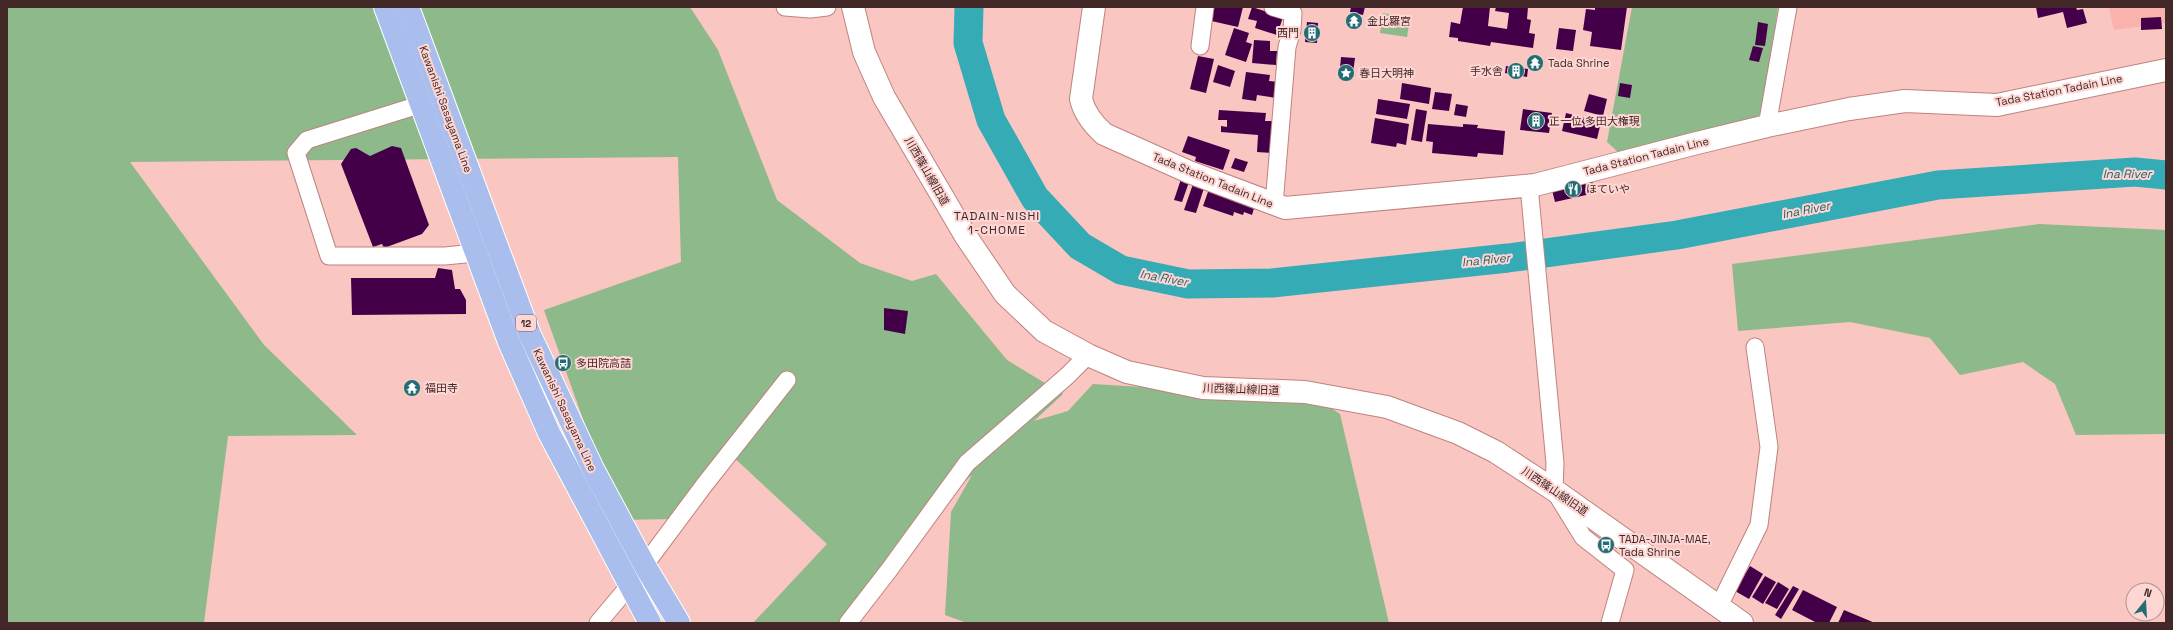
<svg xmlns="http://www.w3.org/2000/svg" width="2173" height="630" font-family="'Space Grotesk','Noto Sans JP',sans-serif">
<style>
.built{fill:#fab2ad}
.green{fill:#8db98b}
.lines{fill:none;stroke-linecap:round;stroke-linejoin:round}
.river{stroke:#35abb6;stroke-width:29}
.building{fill:#430049}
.street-casing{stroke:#bf837f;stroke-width:19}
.secondary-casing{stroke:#bf837f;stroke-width:24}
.primary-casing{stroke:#fff;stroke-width:24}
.street{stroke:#fff;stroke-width:17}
.secondary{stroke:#fff;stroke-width:22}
.primary{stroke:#a9beec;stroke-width:22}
.labels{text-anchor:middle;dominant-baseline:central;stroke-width:4;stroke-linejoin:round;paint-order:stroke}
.shield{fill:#fed6d3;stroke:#7a5d5b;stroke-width:1}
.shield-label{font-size:10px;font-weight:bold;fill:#422928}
.poi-label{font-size:11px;fill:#422928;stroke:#fed6d3;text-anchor:start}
.street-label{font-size:11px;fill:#422928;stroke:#fed6d3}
.water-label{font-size:12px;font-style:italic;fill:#236167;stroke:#fed6d3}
.neighbourhood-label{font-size:12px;letter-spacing:1px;fill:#422928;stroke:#fed6d3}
</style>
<rect width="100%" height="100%" fill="#f9c6c1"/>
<!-- built -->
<polygon class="built" points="2109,7 2166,7 2166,23 2114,30"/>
<!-- green -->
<g class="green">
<polygon points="7,7 690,7 718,50 777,200 860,263 912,281 936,274 1007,360 1063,394 1034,421 1068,411 1093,384 1315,398 1340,414 1389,623 967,623 945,615 951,512 972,475 956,490 858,623 753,623 827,544 729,453 674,519 619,520 544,310 681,262 678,157 130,162 264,345 357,435 228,436 204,623 7,623"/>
<polygon points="1632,7 1778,7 1762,111 1756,118 1618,152 1607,142"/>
<polygon points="1383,13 1410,18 1407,37 1380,33"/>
<polygon points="2039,224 2166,230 2166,434 2076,435 2055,384 2023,362 1960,375 1930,338 1850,322 1738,331 1732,264"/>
</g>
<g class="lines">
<!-- river -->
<polyline class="river" points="969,7 968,43 991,120 1035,198 1080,246 1121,270 1188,284 1272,283 1508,258 1677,235 1938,185 2135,172 2166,175"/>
</g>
<!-- building -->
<g class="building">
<polygon points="1210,7 1243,7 1238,27 1207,20"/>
<polygon points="1252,7 1283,17 1277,35 1255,28 1257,21 1248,19"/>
<polygon points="1351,7 1365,7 1363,15 1350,12"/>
<polygon points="1463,7 1490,7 1488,26 1507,29 1509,13 1495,11 1496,7 1528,7 1527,19 1531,20 1529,33 1535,34 1533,48 1491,42 1490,46 1458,41 1458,38 1449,37 1451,22 1460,24"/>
<polygon points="1595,7 1627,7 1621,50 1590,46 1592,32 1583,30 1586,9 1595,10"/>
<polygon points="2036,7 2076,7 2077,10 2083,9 2087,23 2067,28 2063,12 2038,18"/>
<polygon points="1350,16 1359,18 1357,26 1348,24"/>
<polygon points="2161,17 2162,29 2141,30 2141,18"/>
<polygon points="1307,22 1318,23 1317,43 1305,42"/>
<polygon points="1758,22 1768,24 1765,46 1755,45"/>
<polygon points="1234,28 1249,33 1246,42 1252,44 1246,62 1225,55"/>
<polygon points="1559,28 1576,30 1573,51 1556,49"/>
<polygon points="1254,40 1270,41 1270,51 1277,51 1276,65 1252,63"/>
<polygon points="1753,46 1763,48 1759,62 1749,60"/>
<polygon points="1198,56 1214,59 1206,93 1190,89"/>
<polygon points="1341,57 1355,58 1352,80 1339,79"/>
<polygon points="1218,65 1235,71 1230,87 1213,82"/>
<polygon points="1506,66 1528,69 1527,77 1505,73"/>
<polygon points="1246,72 1270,75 1269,81 1278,82 1276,98 1257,95 1256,101 1242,99"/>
<polygon points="1402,83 1431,88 1429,104 1400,99"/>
<polygon points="1620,83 1632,85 1630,98 1618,96"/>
<polygon points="1435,92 1452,94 1449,111 1432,109"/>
<polygon points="1589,94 1607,99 1603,116 1584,111"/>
<polygon points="1378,99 1410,104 1407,119 1376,114"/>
<polygon points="1456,104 1468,106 1466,117 1454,115"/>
<polygon points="1416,109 1427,111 1422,142 1411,140"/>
<polygon points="1523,109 1552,113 1549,133 1520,130"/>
<polygon points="1219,110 1266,113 1265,121 1275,121 1272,153 1257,152 1258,135 1221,132 1221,126 1227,127 1227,120 1218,120"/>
<polygon points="1566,113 1601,122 1597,139 1562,131"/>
<polygon points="1375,118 1409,124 1406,145 1397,143 1396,147 1371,143"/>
<polygon points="1428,124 1463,127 1463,124 1478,125 1477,128 1505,131 1503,155 1478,153 1477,157 1432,153 1433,142 1426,141"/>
<polygon points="1188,136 1230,150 1223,170 1195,161 1196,157 1182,152"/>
<polygon points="392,146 401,148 429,225 422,234 384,248 382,244 373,247 341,164 351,149 356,148 370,156"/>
<polygon points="1235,158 1248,162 1244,172 1231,168"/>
<polygon points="1591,176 1595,193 1555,202 1551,186"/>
<polygon points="1181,179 1189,182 1182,202 1174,200"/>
<polygon points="1193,184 1204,188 1196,213 1184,210"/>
<polygon points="1209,189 1255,205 1252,215 1244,212 1243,215 1234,212 1233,216 1203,206"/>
<polygon points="438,268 452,270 455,289 460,289 466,300 466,314 352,315 351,278 435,278"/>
<polygon points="884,308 908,311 905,334 884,330"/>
<polygon points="1750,566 1763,574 1749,599 1735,591"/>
<polygon points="1765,576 1776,582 1763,604 1752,597"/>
<polygon points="1778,582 1789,589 1777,609 1765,603"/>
<polygon points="1793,586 1799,589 1781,619 1775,615"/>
<polygon points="1803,590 1837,607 1829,623 1817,623 1792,610"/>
<polygon points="1844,610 1875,623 1838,623"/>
</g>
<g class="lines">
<!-- street casing -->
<g class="street-casing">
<g id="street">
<polyline points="785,7 810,9 827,7"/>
<polyline points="1273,7 1293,13 1292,30 1287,47 1274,205"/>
<polyline points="1200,46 1205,7"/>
<polyline points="422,104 307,140 296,153 329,256 445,256 475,253"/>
<polyline points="1767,126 1788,7"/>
<polyline points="1529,186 1555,463 1554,490 1583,537 1625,570 1610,623"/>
<polyline points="1719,606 1759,525 1769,447 1755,347"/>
<polyline points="598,623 629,586 705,484 787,380"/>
<polyline points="848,623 889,570 967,463 1067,376 1088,355"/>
</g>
</g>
<!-- secondary casing -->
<g class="secondary-casing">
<g id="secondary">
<polyline points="853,7 864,52 884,97 965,235 1005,294 1044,331 1088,355 1127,372 1203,388 1305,392 1387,407 1458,433 1496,452 1554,490 1742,623"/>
<path d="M1094,7L1081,99C1084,112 1094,125 1104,134L1189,172L1285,208L1535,185L1693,144L1767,126L1849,109L1905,101L1997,105L2166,70"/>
</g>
</g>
<!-- primary casing -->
<g class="primary-casing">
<g id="primary">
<polyline points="385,7 509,342 549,433 650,623"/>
<polyline points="408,7 530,335 593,469 645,566 679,623"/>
</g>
</g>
<!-- street -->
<use href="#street" class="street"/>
<!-- secondary -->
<use href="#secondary" class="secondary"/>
<!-- primary -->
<use href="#primary" class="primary"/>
</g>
<!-- icons -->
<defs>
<g id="temple-disc" transform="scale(0.9)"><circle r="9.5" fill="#226d74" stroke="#fed6d3"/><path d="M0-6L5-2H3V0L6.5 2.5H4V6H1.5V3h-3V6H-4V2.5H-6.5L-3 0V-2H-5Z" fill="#fff"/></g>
<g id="building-disc" transform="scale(0.9)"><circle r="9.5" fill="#226d74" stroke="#fed6d3"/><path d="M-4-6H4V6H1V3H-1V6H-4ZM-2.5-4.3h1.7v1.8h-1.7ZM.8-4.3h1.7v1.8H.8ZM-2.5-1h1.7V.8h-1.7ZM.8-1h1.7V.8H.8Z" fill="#fff"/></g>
<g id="sight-disc" transform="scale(0.9)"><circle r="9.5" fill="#226d74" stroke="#fed6d3"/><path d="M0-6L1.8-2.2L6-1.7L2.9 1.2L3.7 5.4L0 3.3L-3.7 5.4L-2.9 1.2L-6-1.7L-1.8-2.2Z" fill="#fff"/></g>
<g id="restaurant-disc" transform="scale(0.9)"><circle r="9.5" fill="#226d74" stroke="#fed6d3"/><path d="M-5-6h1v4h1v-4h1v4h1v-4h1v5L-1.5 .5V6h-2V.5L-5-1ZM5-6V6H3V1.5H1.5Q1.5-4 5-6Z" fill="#fff"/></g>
<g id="bus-disc" transform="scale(0.9)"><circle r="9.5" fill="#226d74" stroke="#fed6d3"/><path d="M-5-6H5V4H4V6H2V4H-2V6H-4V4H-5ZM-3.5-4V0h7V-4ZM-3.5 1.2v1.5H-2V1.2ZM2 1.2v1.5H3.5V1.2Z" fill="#fff"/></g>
</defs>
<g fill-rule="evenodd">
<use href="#temple-disc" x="1354" y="21"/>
<use href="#building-disc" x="1312" y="33"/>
<use href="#temple-disc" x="1535" y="63"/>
<use href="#building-disc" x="1516" y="71"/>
<use href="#sight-disc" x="1346" y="73"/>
<use href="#building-disc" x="1536" y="121"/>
<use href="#restaurant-disc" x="1573" y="189"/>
<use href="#bus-disc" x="563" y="363"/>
<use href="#temple-disc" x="412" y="388"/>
<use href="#bus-disc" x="1606" y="545"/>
</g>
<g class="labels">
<!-- shield labels -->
<rect class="shield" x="516" y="315" width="20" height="16" rx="3"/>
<g class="shield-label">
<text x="526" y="323">12</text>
</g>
<!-- poi labels -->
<g class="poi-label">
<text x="1367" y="21">金比羅宮</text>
<text x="1299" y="33" text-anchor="end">西門</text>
<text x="1548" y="63">Tada Shrine</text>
<text x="1503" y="71" text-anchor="end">手水舎</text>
<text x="1359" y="73">春日大明神</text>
<text x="1549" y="121">正一位 多田大権現</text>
<text x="1586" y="189">ほていや</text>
<text x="576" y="363">多田院高詰</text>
<text x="425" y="388">福田寺</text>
<text x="1619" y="539">TADA-JINJA-MAE,<tspan x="1619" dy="13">Tada Shrine</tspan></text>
</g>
<!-- street labels -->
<g class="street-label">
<text transform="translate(2059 90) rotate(-11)">Tada Station Tadain Line</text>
<text transform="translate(446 109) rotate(70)">Kawanishi Sasayama Line</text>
<text transform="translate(1646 156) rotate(-14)">Tada Station Tadain Line</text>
<text transform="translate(927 171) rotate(60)">川西篠山線旧道</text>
<text transform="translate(1213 180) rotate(22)">Tada Station Tadain Line</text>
<text transform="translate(1241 389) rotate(2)">川西篠山線旧道</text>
<text transform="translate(565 410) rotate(65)">Kawanishi Sasayama Line</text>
<text transform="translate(1555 491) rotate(34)">川西篠山線旧道</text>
</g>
<!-- water labels -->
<g class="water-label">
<text x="2127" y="174">Ina River</text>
<text transform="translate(1806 210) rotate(-11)">Ina River</text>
<text transform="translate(1486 260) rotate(-6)">Ina River</text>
<text transform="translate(1164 278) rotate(10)">Ina River</text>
</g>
<!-- neighbourhood labels -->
<g class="neighbourhood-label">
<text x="997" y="216">TADAIN-NISHI<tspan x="997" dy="14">1-CHOME</tspan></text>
</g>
</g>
<!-- border -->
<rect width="2173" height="630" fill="none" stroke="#422928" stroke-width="16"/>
<!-- north arrow -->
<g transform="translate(2145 602) rotate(18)"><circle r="19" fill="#fed6d3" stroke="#b3918f"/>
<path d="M0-3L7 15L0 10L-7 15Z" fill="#226d74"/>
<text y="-6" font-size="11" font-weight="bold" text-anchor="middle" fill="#422928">N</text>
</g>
</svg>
